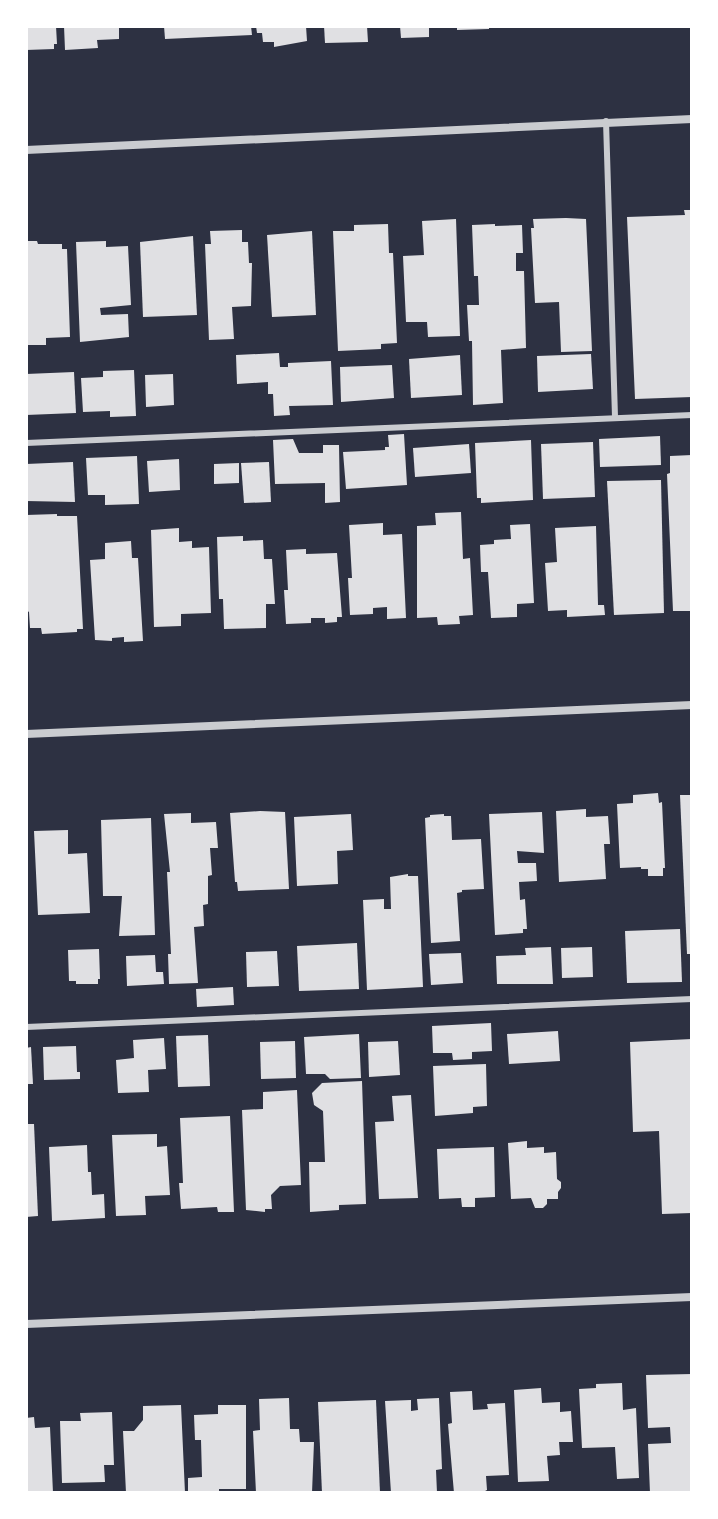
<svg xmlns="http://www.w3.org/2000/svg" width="718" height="1519" font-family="'Alegreya Sans',sans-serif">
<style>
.building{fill:#e0e0e3}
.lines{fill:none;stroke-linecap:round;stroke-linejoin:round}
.service{stroke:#caccd0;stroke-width:6}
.minor{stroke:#caccd0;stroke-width:8}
</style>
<rect width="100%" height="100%" fill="#2d3142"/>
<!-- building -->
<g class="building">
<polygon points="26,26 56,26 57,44 54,44 54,49 26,50"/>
<polygon points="64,26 119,26 119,39 97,40 98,48 65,50"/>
<polygon points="164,26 251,26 252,35 165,39"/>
<polygon points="256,26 306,26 307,41 274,47 274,42 263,42 262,33 257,33"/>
<polygon points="324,26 367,26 368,42 325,43"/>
<polygon points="400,26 429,26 429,37 401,38"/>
<polygon points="457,26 489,26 489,29 457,30"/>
<polygon points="684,210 692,210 692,397 635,399 627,217 685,215"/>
<polygon points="566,218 586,219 592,351 561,352 559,302 535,303 531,228 534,228 533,219"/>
<polygon points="456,219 460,336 428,337 427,322 406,322 403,256 424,255 422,221"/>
<polygon points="388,224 389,253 393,253 397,343 381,344 381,349 338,351 333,231 354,231 354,225"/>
<polygon points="495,224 495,226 522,225 523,253 516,253 516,271 524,271 526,348 501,350 503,403 473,405 472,341 469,341 467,305 479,305 478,276 474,276 472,225"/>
<polygon points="242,230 242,242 248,242 249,263 252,263 251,306 232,307 234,339 209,340 205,244 211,244 210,231"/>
<polygon points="312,231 316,315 272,317 267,235"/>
<polygon points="193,236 197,315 143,317 140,242"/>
<polygon points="26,241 37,241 38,244 62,244 62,249 67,249 70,337 46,338 46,345 26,345"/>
<polygon points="106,241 106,247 128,246 131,305 100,308 101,315 128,314 129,337 80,342 76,242"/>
<polygon points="279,353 280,367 288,367 288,363 331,361 333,405 289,406 290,415 274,416 273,394 268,394 268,382 237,384 236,355"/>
<polygon points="591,354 593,389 538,392 537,356"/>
<polygon points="460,355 462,395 411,398 409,359"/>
<polygon points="392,365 394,398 341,402 340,367"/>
<polygon points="134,370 136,416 110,417 110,411 83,412 81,378 103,377 103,371"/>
<polygon points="74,372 76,413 26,415 26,374"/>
<polygon points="173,374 174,405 146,407 145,375"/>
<polygon points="404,434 407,485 346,489 343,452 385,450 385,447 389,447 388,435"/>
<polygon points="660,436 661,465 600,467 599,439"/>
<polygon points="293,439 299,453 323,453 323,445 339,445 340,502 325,503 325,483 275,484 273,440"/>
<polygon points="531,440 533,500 481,503 481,498 477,498 475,443"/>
<polygon points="593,442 595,497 543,499 541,444"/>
<polygon points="469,444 471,473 415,477 413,448"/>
<polygon points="692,455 692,611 673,611 667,474 670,473 670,456"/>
<polygon points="137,456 139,504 105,505 105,495 88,495 86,458"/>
<polygon points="179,459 180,490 149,492 147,461"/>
<polygon points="73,462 75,502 26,501 26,464"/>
<polygon points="269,462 271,502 244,503 241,463"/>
<polygon points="239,463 239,483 214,484 214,464"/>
<polygon points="661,480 664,613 614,615 607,481"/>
<polygon points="461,512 463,559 470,558 473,615 459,616 460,624 438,625 437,617 417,618 417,526 436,525 435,513"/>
<polygon points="57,514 57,516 77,516 83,629 77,629 77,632 42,634 41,628 30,628 29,612 26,610 26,515"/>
<polygon points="383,523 383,535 402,534 406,618 387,619 387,607 373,608 373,614 350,615 348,578 352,578 349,525"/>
<polygon points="530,524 534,603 517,604 517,617 491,618 488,572 481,572 480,545 494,544 494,540 511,539 510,525"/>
<polygon points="596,526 598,605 604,605 605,615 567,617 567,610 548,611 545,563 557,562 555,528"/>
<polygon points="179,528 179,542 192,541 192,548 209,547 211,613 181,614 181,626 154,627 151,530"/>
<polygon points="243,536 243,541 263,540 264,559 272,559 275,604 266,604 266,628 224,629 223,599 219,599 217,537"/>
<polygon points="131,541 132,558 138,558 143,641 124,642 124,637 112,638 112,641 95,640 90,560 105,559 105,543"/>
<polygon points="306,549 306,554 337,553 342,617 337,617 337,622 325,623 325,618 311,618 311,623 286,624 284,590 288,590 286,550"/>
<polygon points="658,793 659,803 662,802 665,868 663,868 663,876 648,876 648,869 641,869 641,867 620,868 617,804 633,803 633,795"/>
<polygon points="680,795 692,795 692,954 687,954"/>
<polygon points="586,809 586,817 608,816 610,844 604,844 606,879 559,882 556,811"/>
<polygon points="260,811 285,812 289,889 238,891 237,882 235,882 230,813"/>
<polygon points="542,812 544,853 517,851 518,863 536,863 537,881 519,882 520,900 525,899 527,929 523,929 523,933 495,935 489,814"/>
<polygon points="191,813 191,823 216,822 218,848 210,848 212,875 208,876 208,904 203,905 204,926 194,927 198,983 169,984 168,954 171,954 167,872 170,872 164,814"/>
<polygon points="351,814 353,850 337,851 338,884 297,886 294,817"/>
<polygon points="444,814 444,816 451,816 452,840 481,839 484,889 462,890 462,892 457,893 460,941 431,943 425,818 430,817 430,815"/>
<polygon points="151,818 155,935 119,936 122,896 103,896 101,820"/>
<polygon points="68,830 68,854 87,853 90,913 38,915 34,831"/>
<polygon points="408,874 408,876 418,876 423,987 367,990 363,900 384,899 384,909 391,909 390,877"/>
<polygon points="680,929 682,982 627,983 625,931"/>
<polygon points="357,943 359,989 299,991 297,946"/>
<polygon points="551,947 553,984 497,984 496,956 526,955 525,948"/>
<polygon points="592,947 593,977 562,978 561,948"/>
<polygon points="99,949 100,979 98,979 98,984 76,984 76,981 69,981 68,950"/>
<polygon points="277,951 279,986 247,987 246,952"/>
<polygon points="461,953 463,983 431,985 429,954"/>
<polygon points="155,955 156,972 163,972 164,984 127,986 126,956"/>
<polygon points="233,987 234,1005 197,1007 196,989"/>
<polygon points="491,1023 492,1051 472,1052 472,1059 453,1060 452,1053 433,1053 432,1026"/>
<polygon points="558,1031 560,1061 509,1064 507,1034"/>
<polygon points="359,1034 361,1078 330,1079 325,1074 306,1074 304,1037"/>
<polygon points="208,1035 210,1086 178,1087 176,1036"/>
<polygon points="164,1038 166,1069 148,1070 149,1092 118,1093 116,1060 134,1058 133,1040"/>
<polygon points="692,1039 692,1213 662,1214 659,1131 633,1132 630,1042"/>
<polygon points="295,1041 296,1078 261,1079 260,1042"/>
<polygon points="398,1041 400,1075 369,1077 368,1042"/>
<polygon points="76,1046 77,1072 80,1072 80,1079 44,1080 43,1047"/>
<polygon points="31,1047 33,1084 26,1084 26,1048"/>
<polygon points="486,1064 487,1106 473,1107 473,1113 435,1116 433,1066"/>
<polygon points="362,1081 366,1204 339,1205 339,1210 310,1212 309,1162 325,1162 323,1111 314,1105 312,1093 322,1083"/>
<polygon points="297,1090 301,1185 280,1186 271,1195 272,1209 265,1209 265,1212 246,1210 242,1110 263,1109 263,1092"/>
<polygon points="411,1095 418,1198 379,1199 375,1122 394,1121 392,1096"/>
<polygon points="230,1116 234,1212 218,1212 217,1207 181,1209 179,1183 183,1183 180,1118"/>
<polygon points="26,1124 34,1124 38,1216 26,1217"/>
<polygon points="157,1134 157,1147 167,1146 170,1195 145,1196 146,1215 116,1216 112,1135"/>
<polygon points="527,1141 527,1148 544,1147 544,1153 556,1152 557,1179 561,1182 561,1188 558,1192 558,1199 547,1199 547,1204 543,1208 535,1208 531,1198 511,1199 508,1143"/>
<polygon points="87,1145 88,1172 91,1172 92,1195 104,1194 105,1218 52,1221 49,1147"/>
<polygon points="494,1147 495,1197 475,1198 475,1207 462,1207 461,1198 439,1199 437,1149"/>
<polygon points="692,1374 692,1493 650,1493 648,1444 671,1443 670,1427 648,1428 646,1375"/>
<polygon points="622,1383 623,1410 636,1408 639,1478 617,1479 615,1447 582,1448 579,1389 596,1388 596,1384"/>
<polygon points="541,1388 542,1403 560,1402 560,1412 571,1411 573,1442 559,1442 560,1455 547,1456 549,1481 518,1482 514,1390"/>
<polygon points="472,1391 473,1410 488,1409 487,1404 505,1403 509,1475 486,1476 487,1490 481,1493 454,1493 448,1424 452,1423 450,1392"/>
<polygon points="289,1398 290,1429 299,1429 300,1442 314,1442 312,1493 256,1493 253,1431 260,1430 259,1399"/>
<polygon points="439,1398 442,1469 436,1470 437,1493 391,1493 385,1401 411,1400 411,1411 418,1410 417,1399"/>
<polygon points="376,1400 380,1493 322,1493 318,1402"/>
<polygon points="181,1405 185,1493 126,1493 123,1431 134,1431 143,1420 143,1406"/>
<polygon points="218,1405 246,1405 246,1489 219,1489 219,1493 188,1493 188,1478 202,1477 201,1440 195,1440 194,1415 218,1414"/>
<polygon points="112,1412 114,1465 104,1465 105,1482 62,1483 60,1421 81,1421 80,1413"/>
<polygon points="34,1417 35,1428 50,1427 53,1493 26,1493 26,1418"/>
</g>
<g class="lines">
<!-- service -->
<g class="service">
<polyline points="606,121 615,417"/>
<polyline points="26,443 692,415"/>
<polyline points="26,1027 692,999"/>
</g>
<!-- minor -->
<g class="minor">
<polyline points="26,150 692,119"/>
<polyline points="26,734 692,705"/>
<polyline points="26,1324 692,1297"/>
</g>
</g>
<!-- border -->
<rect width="718" height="1519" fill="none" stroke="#ffffff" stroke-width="56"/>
</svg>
